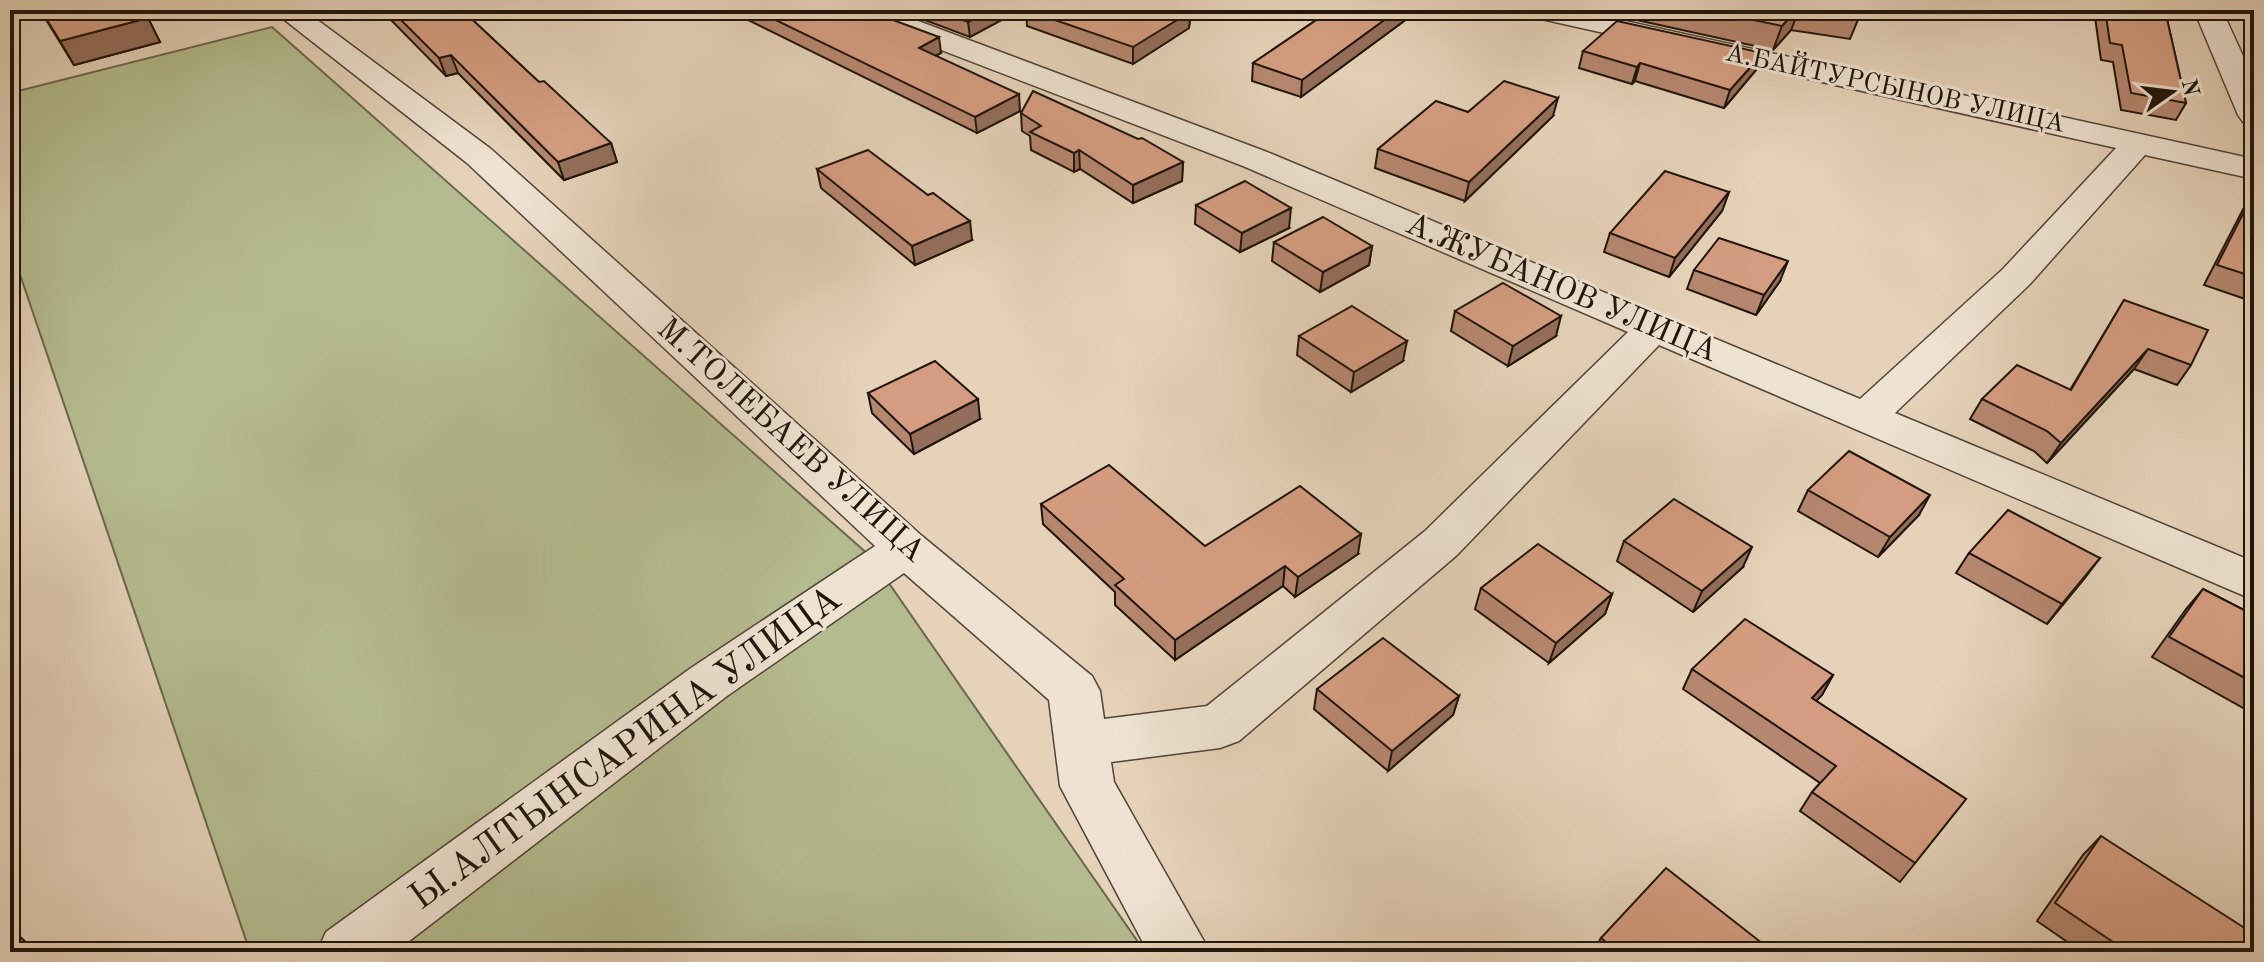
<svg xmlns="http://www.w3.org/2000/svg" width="2264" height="962" font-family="'Old Standard TT',serif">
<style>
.green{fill:#b4bc8f;stroke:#6a684e;stroke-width:2}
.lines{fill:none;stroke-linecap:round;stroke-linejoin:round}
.minor-casing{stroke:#514437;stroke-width:3}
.minor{fill:#eee2d1;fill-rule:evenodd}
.wall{fill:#b6876f;stroke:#20150c;stroke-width:2}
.shaded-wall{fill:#946e5a;stroke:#20150c;stroke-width:2}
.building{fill:#d49d81;stroke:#20150c;stroke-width:2}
.labels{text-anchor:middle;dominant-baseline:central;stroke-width:6;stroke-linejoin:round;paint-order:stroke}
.far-street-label{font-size:26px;fill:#20150c;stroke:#eee2d1}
.street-label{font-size:32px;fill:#20150c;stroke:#eee2d1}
.near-street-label{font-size:38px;fill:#20150c;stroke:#eee2d1}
</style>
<rect width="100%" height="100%" fill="#e5d2b8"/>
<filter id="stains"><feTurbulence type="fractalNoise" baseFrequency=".0025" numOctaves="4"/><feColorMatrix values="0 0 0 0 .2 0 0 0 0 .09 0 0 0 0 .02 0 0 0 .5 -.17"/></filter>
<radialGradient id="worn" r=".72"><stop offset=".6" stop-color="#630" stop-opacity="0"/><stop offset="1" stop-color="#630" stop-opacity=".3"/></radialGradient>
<!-- green -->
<polygon class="green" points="272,27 870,556 1145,952 250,952 10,245 10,93"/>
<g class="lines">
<!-- minor casing -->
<g class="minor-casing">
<g id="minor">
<polygon points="272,10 304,10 491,149 922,536 1092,676 1100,691 1104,719 1207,706 1425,531 1628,332 1243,166 853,16 849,10 889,10 1267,152 1860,399 2003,269 2116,148 1537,18 1527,16 1523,10 1575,10 2254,159 2254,179 2145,155 2029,285 1895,413 2254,562 2254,600 1659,345 1457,555 1239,741 1220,748 1111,762 1114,782 1210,952 1148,952 1060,786 1049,700 904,573 727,696 395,952 317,952 326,932 691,668 875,546 467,163"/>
<polygon points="2194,10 2222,10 2254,80 2254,124 2243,122 2238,115"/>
</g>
</g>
<!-- minor -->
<use href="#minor" class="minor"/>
</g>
<!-- wall -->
<g class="wall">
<polygon points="40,10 142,10 148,18 160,42 74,65"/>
<polygon points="385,10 462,10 539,82 611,143 617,162 564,180 458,73 446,76 388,17"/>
<polygon points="728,10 866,10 941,53 936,56 1020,111 977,133"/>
<polygon points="898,10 1020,10 970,37"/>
<polygon points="1026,10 1190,19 1189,28 1133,64 1027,26"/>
<polygon points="1331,10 1419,10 1301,97 1252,81 1253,63"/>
<polygon points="1635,10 1860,10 1860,15 1850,39 1791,30 1773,50 1632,19"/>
<polygon points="2094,10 2165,10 2186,103 2176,120 2121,110 2113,62 2101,60"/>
<polygon points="1583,51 1756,70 1724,108 1635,81 1632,84 1579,68"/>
<polygon points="1468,112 1553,116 1465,201 1375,168 1378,149"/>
<polygon points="1021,113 1183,162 1182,181 1133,203 1080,169 1074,172 1031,150 1030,136 1022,131"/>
<polygon points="817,169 972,240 915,265 821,188"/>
<polygon points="2254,188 2254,302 2204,285"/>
<polygon points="1729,192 1722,211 1669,277 1604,252 1610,233"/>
<polygon points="1196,205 1289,228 1240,252 1195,224"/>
<polygon points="1274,242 1372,246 1369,265 1320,292 1272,261"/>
<polygon points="1694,270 1780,281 1756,315 1687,289"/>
<polygon points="2124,300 2191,365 2177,385 2134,369 2047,463 2034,451 1970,419 1982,399 2070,390"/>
<polygon points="1455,311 1556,336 1508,366 1451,331"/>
<polygon points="1299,336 1403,361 1351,392 1297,355"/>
<polygon points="868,393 980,419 914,454 872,413"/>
<polygon points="1808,490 1919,515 1878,557 1798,511"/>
<polygon points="1041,504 1205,546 1358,554 1295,597 1283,586 1175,660 1115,605 1115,592 1043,524"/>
<polygon points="1624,541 1743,567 1693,612 1617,561"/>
<polygon points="1969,553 2100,558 2047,624 1956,573"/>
<polygon points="1481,588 1612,594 1605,614 1549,663 1475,609"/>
<polygon points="2203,589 2254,615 2254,714 2152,657 2186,609"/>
<polygon points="1692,669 1833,675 1822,695 1816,701 1966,799 1900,882 1800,811 1812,792 1820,783 1683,689"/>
<polygon points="1317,689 1459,696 1453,715 1388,771 1314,709"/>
<polygon points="2101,836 2254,952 2082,952 2037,921 2083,855"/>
<polygon points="1601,938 1763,952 1593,952"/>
</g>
<!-- shaded-wall -->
<g class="shaded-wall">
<polygon points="991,10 1020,10 970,37 968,22"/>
<polygon points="1181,10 1205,10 1190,19 1189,28 1133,64 1133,47"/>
<polygon points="1398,10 1419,10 1301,97 1302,80"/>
<polygon points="1796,10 1799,10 1791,30 1773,50 1782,26"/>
<polygon points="148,18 160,42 74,65 60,41"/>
<polygon points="939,37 941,53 921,63 919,48"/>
<polygon points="1763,53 1756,70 1724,108 1730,90"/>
<polygon points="451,55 458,73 446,76 439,58"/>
<polygon points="1640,63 1635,81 1632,84 1637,67"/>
<polygon points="1019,94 1020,111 977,133 975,117"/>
<polygon points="1558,98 1553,116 1465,201 1469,182"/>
<polygon points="611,143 617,162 564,180 558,162"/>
<polygon points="1079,150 1080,169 1074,172 1074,153"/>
<polygon points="1183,162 1182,181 1133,203 1133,185"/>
<polygon points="1729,192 1722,211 1669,277 1675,258"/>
<polygon points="1291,208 1289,228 1240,252 1242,233"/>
<polygon points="970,221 972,240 915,265 912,246"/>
<polygon points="1372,246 1369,265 1320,292 1323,272"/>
<polygon points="1788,261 1780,281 1756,315 1764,295"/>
<polygon points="1561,316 1556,336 1508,366 1513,346"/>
<polygon points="1407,341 1403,361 1351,392 1354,372"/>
<polygon points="2148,349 2134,369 2047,463 2061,443"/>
<polygon points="978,399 980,419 914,454 910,434"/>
<polygon points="1930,495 1919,515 1878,557 1890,537"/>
<polygon points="1361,534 1358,554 1295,597 1298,577"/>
<polygon points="1752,547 1743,567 1693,612 1702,591"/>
<polygon points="2100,558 2085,578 2047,624 2062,604"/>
<polygon points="1285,566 1283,586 1175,660 1175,640"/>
<polygon points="1612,594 1605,614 1549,663 1556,643"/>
<polygon points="1833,675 1822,695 1800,718 1812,698"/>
<polygon points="1459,696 1453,715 1388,771 1392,751"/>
<polygon points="10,928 27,943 28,952 10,952"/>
</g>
<!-- building -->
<g class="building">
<polygon points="41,10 142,10 148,18 60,41"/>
<polygon points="391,10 462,10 539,82 544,81 611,143 558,162 451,55 439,58"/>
<polygon points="755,10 866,10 939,37 919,48 1019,94 975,117"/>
<polygon points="936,10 991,10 968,22"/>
<polygon points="1026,10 1183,10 1190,12 1133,47"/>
<polygon points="1331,10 1398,10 1302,80 1253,63"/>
<polygon points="1705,10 1796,10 1782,26"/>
<polygon points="1827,10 1860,10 1860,15"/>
<polygon points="2105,10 2165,10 2186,103 2131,93 2122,45 2110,43"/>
<polygon points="1617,21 1763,53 1730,90 1640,63 1637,67 1583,51"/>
<polygon points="1504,81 1558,98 1469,182 1378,149 1436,101 1468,112"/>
<polygon points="1033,91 1138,139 1142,138 1183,162 1133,185 1079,150 1074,153 1030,132 1041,126 1021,113"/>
<polygon points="868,150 928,195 933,193 970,221 912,246 817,169"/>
<polygon points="1665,171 1729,192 1675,258 1610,233"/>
<polygon points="1245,181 1291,208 1242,233 1196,205"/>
<polygon points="2254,192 2254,277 2217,265"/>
<polygon points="1323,217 1372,246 1323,272 1274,242"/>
<polygon points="1719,238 1788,261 1764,295 1694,270"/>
<polygon points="1503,283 1561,316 1513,346 1455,311"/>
<polygon points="2124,300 2208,330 2191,365 2148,349 2061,443 2047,431 1982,399 2017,365 2071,390"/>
<polygon points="1352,306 1407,341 1354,372 1299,336"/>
<polygon points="935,361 978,399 910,434 868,393"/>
<polygon points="1849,451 1930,495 1890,537 1808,490"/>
<polygon points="1109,465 1205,546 1300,486 1361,534 1298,577 1285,566 1175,640 1115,585 1124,579 1041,504"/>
<polygon points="1674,499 1752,547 1702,591 1624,541"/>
<polygon points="2008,510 2100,558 2062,604 1969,553"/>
<polygon points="1538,544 1612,594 1556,643 1481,588"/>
<polygon points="2203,589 2254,615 2254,683 2169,637"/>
<polygon points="1745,619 1833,675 1812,698 1966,799 1915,863 1812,792 1836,766 1692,669"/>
<polygon points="1383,638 1459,696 1392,751 1317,689"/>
<polygon points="2101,836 2254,934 2254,952 2206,952 2199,947 2196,952 2128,952 2055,903"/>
<polygon points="1666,868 1767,947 1762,952 1618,952 1601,938"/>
</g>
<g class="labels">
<!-- far-street labels -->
<g class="far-street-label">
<text transform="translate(1895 89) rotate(12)">А.БАЙТУРСЫНОВ УЛИЦА</text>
</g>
<!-- street labels -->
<g class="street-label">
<text transform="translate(1561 289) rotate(23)">А.ЖУБАНОВ УЛИЦА</text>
<text transform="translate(790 441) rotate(42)">М.ТОЛЕБАЕВ УЛИЦА</text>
</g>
<!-- near-street labels -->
<g class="near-street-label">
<text transform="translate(626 749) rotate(-36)">Ы.АЛТЫНСАРИНА УЛИЦА</text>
</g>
</g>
<!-- margin -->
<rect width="2264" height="962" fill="none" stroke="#e5d2b8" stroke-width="40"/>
<rect x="12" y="12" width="2240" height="938" fill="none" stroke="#20150c" stroke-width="4"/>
<rect x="20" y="20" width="2224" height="922" fill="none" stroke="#20150c" stroke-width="2"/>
<!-- north arrow -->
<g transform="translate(2172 92) rotate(76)" stroke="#eee2d1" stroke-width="6" paint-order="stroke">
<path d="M0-6L14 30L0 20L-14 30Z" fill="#20150c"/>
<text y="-12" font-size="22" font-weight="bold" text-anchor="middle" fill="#20150c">N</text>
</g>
<rect width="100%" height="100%" filter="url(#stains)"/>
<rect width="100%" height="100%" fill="url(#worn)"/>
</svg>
